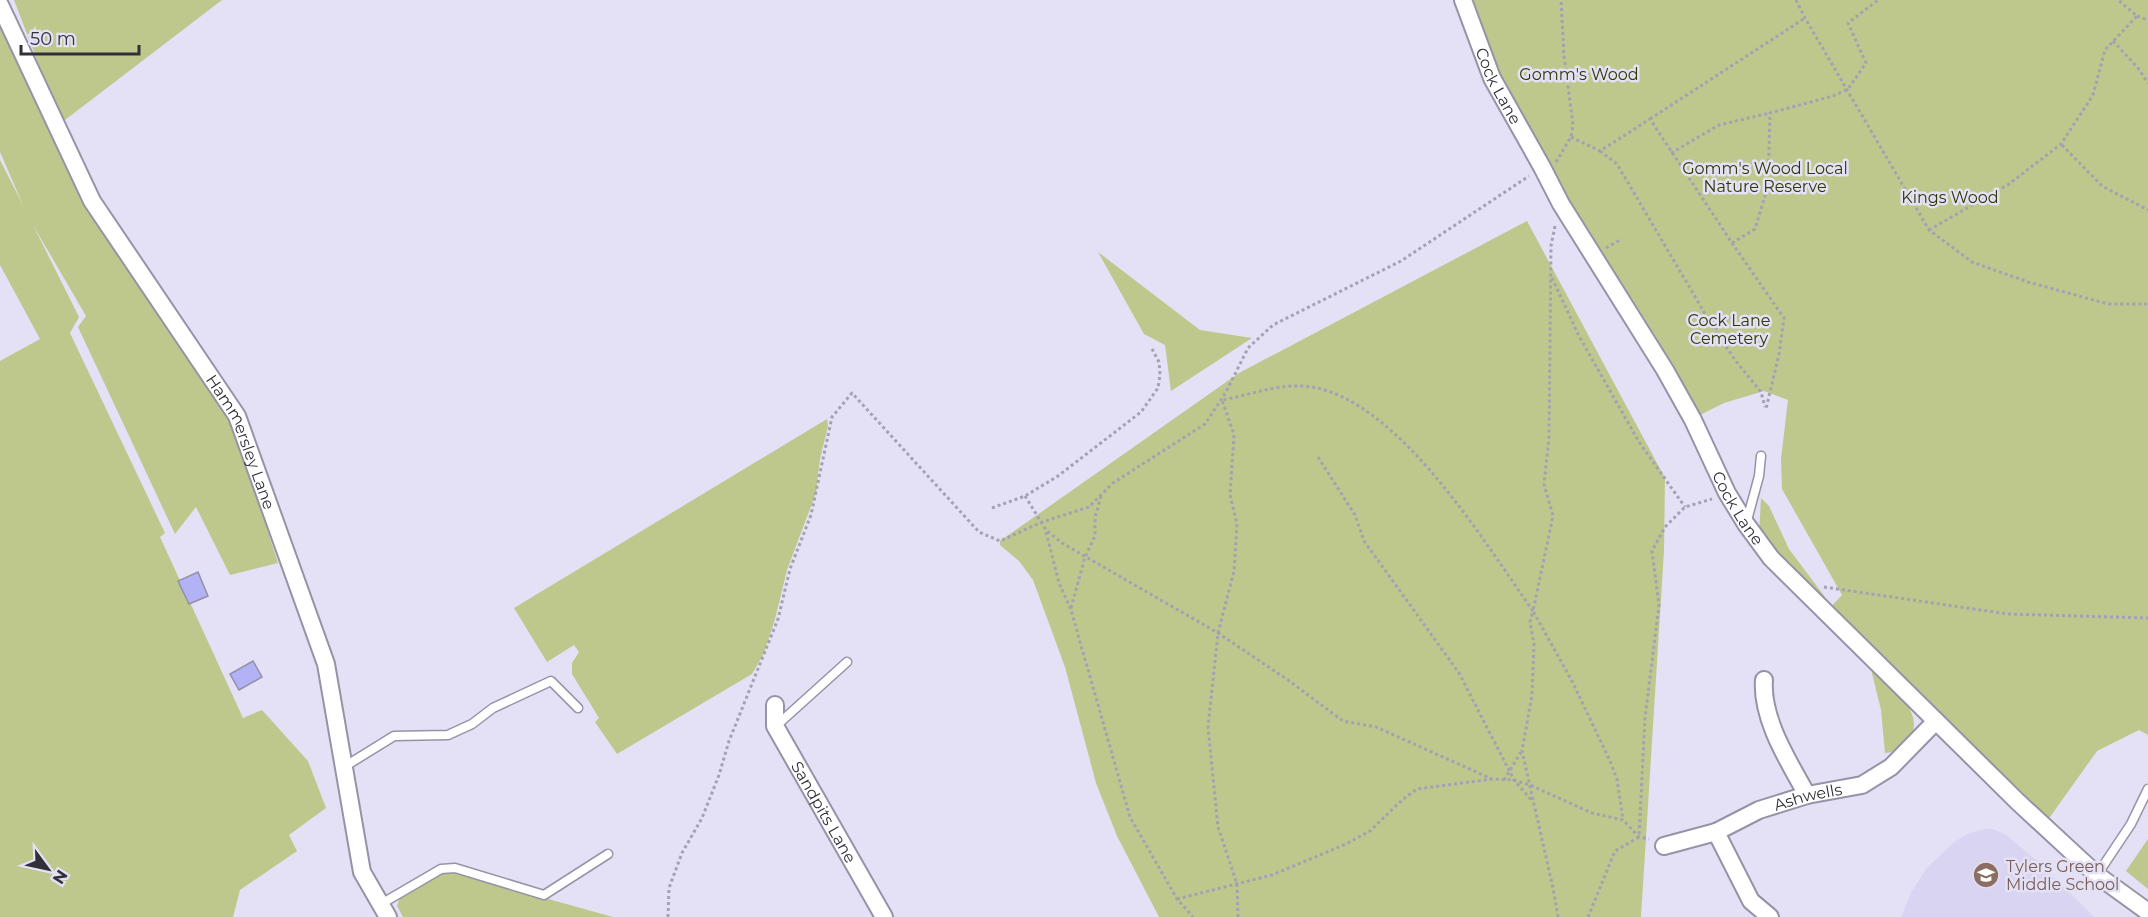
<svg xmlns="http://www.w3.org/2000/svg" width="2148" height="917" font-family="Montserrat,sans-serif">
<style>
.built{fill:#d8d4f1}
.green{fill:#bec88d}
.building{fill:#b4b2f6;stroke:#9191a5;stroke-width:1.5}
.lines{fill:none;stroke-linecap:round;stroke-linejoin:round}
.lane-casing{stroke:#9693a7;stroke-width:11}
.street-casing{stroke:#9693a7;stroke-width:20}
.path{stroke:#a4a1b2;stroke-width:3;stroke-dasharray:3 3;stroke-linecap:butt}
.lane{stroke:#fff;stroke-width:8}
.street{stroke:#fff;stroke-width:16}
.labels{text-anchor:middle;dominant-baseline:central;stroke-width:5;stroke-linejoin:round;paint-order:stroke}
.park-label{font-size:16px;fill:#313700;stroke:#e4e0f6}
.street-label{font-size:16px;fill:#313038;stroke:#e4e0f6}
.education-label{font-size:16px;fill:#785e54;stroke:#e4e0f6;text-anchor:start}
</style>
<rect width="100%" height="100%" fill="#e4e0f6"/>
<!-- built -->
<polygon class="built" points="1986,829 1993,829 2006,835 2036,860 2094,917 1901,917 1911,893 1926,869 1954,842 1970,833"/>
<!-- green -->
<g class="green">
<polygon points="14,0 222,0 61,123"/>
<polygon points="1466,0 2148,0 2148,735 2139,730 2097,751 2045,824 1830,608 1842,595 1782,489 1781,459 1788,400 1764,391 1724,403 1698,416 1656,337 1521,123"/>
<polygon points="0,23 43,117 98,226 233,423 278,563 230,575 196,507 175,534 78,327 86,316 33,225 79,317 70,333 165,533 160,537 243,718 262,710 308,761 326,808 289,835 297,851 240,890 233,917 0,917 0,361 40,339 0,265 0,160 23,205 0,152"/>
<polygon points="1527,221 1665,478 1664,551 1641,917 1159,917 1117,836 1096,783 1065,667 1033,580 1019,561 1000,545 1000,541 1239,373"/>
<polygon points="1098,252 1200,330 1252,338 1171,391 1165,345 1144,334"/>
<polygon points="827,419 828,426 820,459 816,493 787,570 775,619 764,653 752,674 617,754 595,722 599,718 572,674 572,663 579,652 574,645 547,662 514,608"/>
<polygon points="1761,498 1769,506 1789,549 1825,597 1822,600 1759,535"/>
<path d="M1870,665C1886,681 1929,714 1909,739C1902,749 1896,752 1885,753L1881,710Z"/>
<polygon points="2148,839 2148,889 2126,871"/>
<polygon points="446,872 455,873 613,917 403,917 397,906 400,898"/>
</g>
<!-- building -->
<g class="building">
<polygon points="198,572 208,596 189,604 178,581"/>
<polygon points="253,661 262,677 239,690 230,674"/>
</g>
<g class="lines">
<!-- lane casing -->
<g class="lane-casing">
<g id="lane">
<polyline points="1746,524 1759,476 1761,456"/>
<polyline points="776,726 847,662"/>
<polyline points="344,767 394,736 448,735 472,724 493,708 551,681 578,708"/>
<polyline points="2097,875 2131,824 2148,789"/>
<polyline points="381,904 441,869 455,868 544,895 608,854"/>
</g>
</g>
<!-- street casing -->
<g class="street-casing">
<g id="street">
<path id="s1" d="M1463,0L1492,78L1542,167L1561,204L1665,370L1693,420L1727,493L1746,524L1771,558L2018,802L2097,875L2148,912"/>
<path id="s2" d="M0,5L92,201L237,416L326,664L362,872L388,917"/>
<path d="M1764,680C1761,719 1789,762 1807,795"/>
<path id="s3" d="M775,705V726L884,917"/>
<polyline points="1716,832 1751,901 1770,917"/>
<path id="s4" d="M1664,846L1716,832L1759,810L1807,795L1862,785L1891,767L1936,721"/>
</g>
</g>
<!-- path -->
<g class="path">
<polyline points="1796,0 1805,18 1929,230 1972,262 2028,282 2108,304 2148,304"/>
<polyline points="2137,16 2148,20"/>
<polyline points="2113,41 2138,68 2148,83"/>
<polyline points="1650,119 1805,18"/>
<polyline points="1571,137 1600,151 1650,119 1732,243 1784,318 1779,354 1766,409"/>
<polyline points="2062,145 2102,186 2148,210"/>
<polyline points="1600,151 1617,164 1714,329 1735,360 1761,392 1765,407"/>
<polyline points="1671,153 1719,125 1770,113"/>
<polyline points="1556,162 1571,137 1573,125 1564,56 1561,0"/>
<polyline points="1555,226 1551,246 1549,438 1544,484 1553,516 1533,611 1573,683 1610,761 1617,779 1623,820"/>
<polyline points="1929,230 2009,184 2061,144 2093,95 2105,50 2137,16 2118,0"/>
<polyline points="1732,243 1755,229 1768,186 1770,113 1833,96 1848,89 1866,63 1848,23 1878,0"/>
<polyline points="1606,248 1620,240"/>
<polyline points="1552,278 1579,336 1639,442 1685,507"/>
<polyline points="1715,329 1733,317"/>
<polyline points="1318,457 1355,515 1364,541 1459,673 1514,780 1533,802"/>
<polyline points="1025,496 1046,530 1062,543 1218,633 1288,680 1343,721 1376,727 1492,779 1514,780 1530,785 1592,813 1623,820 1639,837 1649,839"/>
<polyline points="992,508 1025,496 1058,476 1141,412 1158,388 1160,375 1159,362 1152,349"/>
<polyline points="1046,532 1059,583 1071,610 1130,817 1177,899 1193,917"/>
<polyline points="1824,587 2008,614 2148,618"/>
<polyline points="1071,608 1085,557 1095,536 1095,518 1101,496"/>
<polyline points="1504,780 1521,752"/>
<polyline points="1177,899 1272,875 1346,844 1370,831 1402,800 1417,789 1492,779"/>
<polyline points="668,917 669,888 682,853 702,818 719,775 729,741 778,619 790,569 811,515 832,417 852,393 979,532 1000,541 1042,522 1089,507 1113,483 1205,424 1226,392 1248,348 1273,325 1401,261 1529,176"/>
<path d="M1238,917L1237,884L1218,827L1208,727L1218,633L1234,571L1237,524L1230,495L1234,435L1222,400C1251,395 1281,382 1312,387C1400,402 1484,542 1533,611L1530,622L1534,644L1532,695L1522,751L1553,888L1558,917"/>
<polyline points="1588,917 1615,851 1639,837 1645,718 1659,605 1652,551 1665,527 1685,507 1712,499"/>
</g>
<!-- lane -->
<use href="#lane" class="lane"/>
<!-- street -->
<use href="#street" class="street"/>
</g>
<!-- icons -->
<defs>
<g id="school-disc" transform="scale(1.35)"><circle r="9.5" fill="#8d6e63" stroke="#e4e0f6"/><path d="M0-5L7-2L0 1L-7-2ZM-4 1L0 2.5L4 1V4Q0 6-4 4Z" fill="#fff"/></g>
</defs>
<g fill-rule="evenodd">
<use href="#school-disc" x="1986" y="875"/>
</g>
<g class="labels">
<!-- park labels -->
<g class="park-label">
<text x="1579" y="74">Gomm's Wood</text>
<text x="1765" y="168">Gomm's Wood Local<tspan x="1765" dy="18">Nature Reserve</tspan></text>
<text x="1950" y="197">Kings Wood</text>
<text x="1729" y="320">Cock Lane<tspan x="1729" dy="18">Cemetery</tspan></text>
</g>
<!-- street labels -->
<g class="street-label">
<text stroke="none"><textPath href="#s1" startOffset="93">Cock Lane</textPath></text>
<text stroke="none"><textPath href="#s2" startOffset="501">Hammersley Lane</textPath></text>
<text stroke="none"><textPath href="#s1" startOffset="579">Cock Lane</textPath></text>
<text stroke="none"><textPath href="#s4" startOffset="153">Ashwells</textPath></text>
<text stroke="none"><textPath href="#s3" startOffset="120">Sandpits Lane</textPath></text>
</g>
<!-- education labels -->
<g class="education-label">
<text x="2006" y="866">Tylers Green<tspan x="2006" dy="18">Middle School</tspan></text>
</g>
</g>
<!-- north arrow -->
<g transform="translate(48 869) rotate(123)" stroke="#e4e0f6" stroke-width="4.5" paint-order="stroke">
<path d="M0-4.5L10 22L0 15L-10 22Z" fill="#313038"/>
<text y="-9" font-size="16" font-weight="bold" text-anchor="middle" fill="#313038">N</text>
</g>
<!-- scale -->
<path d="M21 45v9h118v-9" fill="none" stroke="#313038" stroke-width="3"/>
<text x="30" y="45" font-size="18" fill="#313038" stroke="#e4e0f6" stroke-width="4.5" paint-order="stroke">50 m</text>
</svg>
